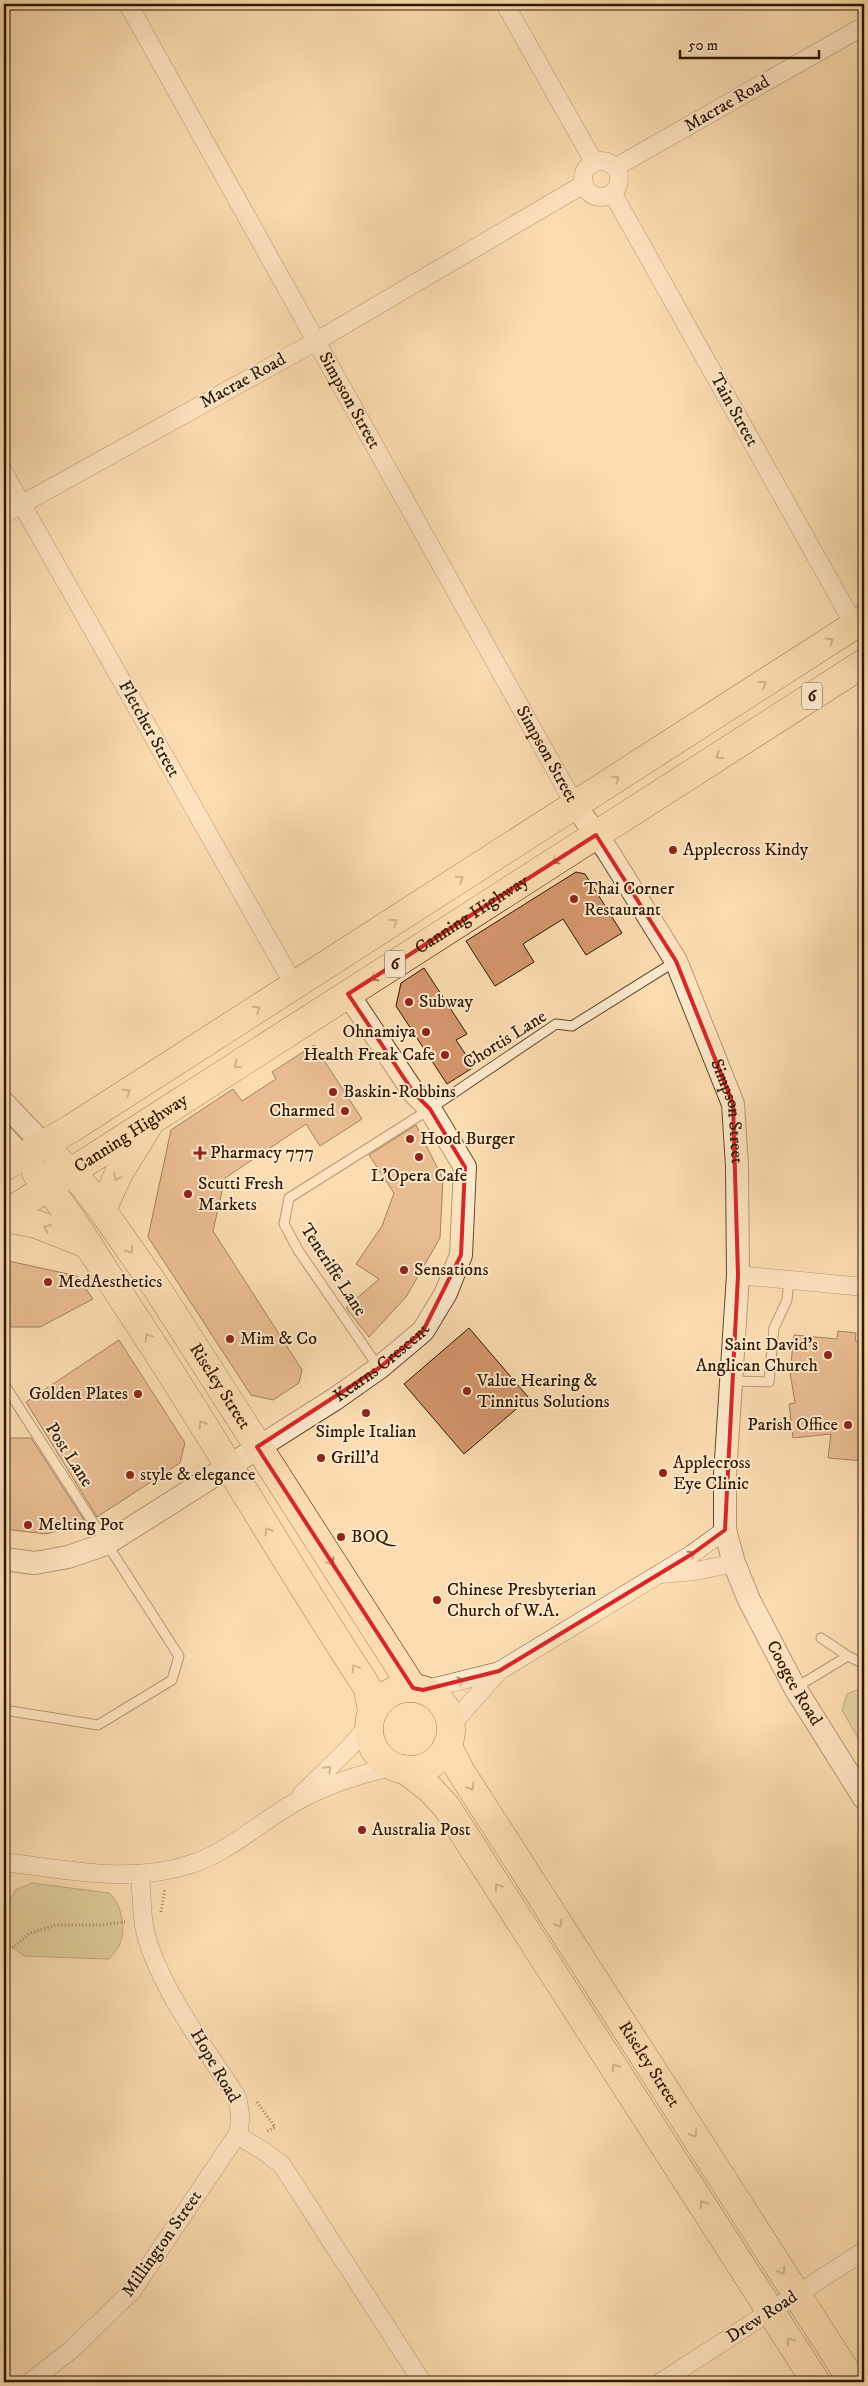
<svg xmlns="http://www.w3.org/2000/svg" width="868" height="2386" font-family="'IM FELL DW Pica',serif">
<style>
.green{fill:#c3bf88;stroke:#786c44}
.building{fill:#d5966d;stroke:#2d1800}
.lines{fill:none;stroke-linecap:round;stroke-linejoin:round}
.service-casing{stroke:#60492c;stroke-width:11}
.minor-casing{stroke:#60492c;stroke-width:19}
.tertiary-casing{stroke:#60492c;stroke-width:24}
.trunk-casing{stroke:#2d1800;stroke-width:29}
.path{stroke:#2d1800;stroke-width:3;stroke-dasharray:1 2.5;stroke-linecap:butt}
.service{stroke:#fce8cc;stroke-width:9}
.minor{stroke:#fce8cc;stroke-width:18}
.tertiary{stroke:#fce8cc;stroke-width:22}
.trunk{stroke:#fbdcb0;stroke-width:28}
.oneway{stroke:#9e8461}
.oneway2{stroke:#9f8a70}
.marked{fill:none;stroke:#d62828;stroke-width:4;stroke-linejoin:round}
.poi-dot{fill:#8f2418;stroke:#fce8cc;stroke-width:2}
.labels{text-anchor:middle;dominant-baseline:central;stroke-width:4;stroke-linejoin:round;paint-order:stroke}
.shield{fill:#fce8cc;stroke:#6b563d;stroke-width:1}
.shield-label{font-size:16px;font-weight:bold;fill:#2d1800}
.street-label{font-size:18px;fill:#2d1800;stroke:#fce8cc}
.poi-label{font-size:18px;fill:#2d1800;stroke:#fce8cc;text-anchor:start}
</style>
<rect width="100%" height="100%" fill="#fbdcb0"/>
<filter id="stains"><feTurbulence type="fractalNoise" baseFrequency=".004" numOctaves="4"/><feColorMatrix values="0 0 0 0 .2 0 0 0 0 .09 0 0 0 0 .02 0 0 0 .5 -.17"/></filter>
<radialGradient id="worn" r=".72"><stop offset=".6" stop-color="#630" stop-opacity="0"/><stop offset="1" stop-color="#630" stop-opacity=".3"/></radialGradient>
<!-- green -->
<g class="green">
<polygon points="864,1687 864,1749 842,1710 847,1694"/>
<path d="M32,1883L109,1893C122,1904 127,1931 119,1946C116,1951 112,1955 109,1959L24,1956L4,1940L9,1904L15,1890Z"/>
</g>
<!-- building -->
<g class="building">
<polygon points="576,872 585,874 622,933 586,955 563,919 523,944 534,962 495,986 466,941"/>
<polygon points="424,968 467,1034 456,1040 474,1067 447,1084 396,1006 401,983"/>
<polygon points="314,1045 362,1119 320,1146 306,1124 225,1178 213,1231 302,1370 299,1383 273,1400 251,1395 148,1237 171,1130 233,1089 242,1101 276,1079 272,1072"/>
<polygon points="416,1125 443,1179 440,1238 406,1297 369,1337 346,1308 379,1279 356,1264 382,1226 394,1193 369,1155"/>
<polygon points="4,1260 77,1276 93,1299 40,1327 4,1327"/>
<polygon points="469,1328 529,1398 464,1454 404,1384"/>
<polygon points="838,1331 856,1333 855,1341 864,1341 864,1461 828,1458 831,1434 793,1438 789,1404 795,1403 790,1372 794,1335 837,1339"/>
<polygon points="119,1340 185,1443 180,1463 97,1517 26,1402"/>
<polygon points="4,1438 31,1438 86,1523 46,1534 4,1529"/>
</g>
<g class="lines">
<!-- service casing -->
<g class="service-casing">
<g id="service">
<polyline points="379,1368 298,1250 284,1224 289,1198 430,1109 556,1024 572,1026 676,961"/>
<polyline points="731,1381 769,1382 774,1328 787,1300 789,1280"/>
<polyline points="4,1384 179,1656 172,1680 98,1725 4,1710"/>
<polyline points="821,1638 848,1656"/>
<polyline points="795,1688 848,1656 864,1664"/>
</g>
</g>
<!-- minor casing -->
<g class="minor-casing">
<g id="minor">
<path id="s1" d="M128,4L575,805"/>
<polyline points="505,4 594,162"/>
<circle cx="601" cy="179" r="18"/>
<polyline points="616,167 864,26"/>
<polyline points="613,194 855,626"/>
<polyline points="4,473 294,985"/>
<polyline points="4,514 315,342 584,184"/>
<polyline points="738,1275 864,1287"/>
<polyline points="661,1574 696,1571 734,1563"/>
<polyline points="423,1690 499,1671 692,1554 725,1530"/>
<polyline points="451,1725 499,1671"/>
<polyline points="301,1795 348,1749 369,1725"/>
<path d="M4,1862C64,1869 128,1884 188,1865C226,1854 258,1824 292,1804C321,1787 361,1773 394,1767"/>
<polyline points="237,2135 265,2152 282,2165 422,2382"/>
<path d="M30,2382L71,2350L132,2291L237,2135C242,2122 240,2111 237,2097C206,2049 161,1990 146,1935C141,1916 142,1894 140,1874"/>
<polyline points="661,2382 864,2251"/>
</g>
</g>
<!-- tertiary casing -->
<g class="tertiary-casing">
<g id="tertiary">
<path id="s2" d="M575,805L607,850L676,961L733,1104L737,1166L738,1275L725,1475V1530L734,1563L749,1600L795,1688L864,1798"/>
<polyline points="4,1103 43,1144"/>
<polyline points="4,1137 22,1157"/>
<path id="s3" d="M4,1559L35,1563L68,1557L106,1544L335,1399L379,1368L423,1331L446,1293L461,1255L465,1167L430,1109L414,1093L348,994"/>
</g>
</g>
<!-- trunk casing -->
<g class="trunk-casing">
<g id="trunk">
<path id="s4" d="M58,1160L84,1186L102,1210L156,1287L413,1688"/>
<polyline points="4,1167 72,1128 864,619"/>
<path d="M36,1173C72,1214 98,1262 128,1307C210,1430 283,1559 364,1682L368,1689L372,1712"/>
<polyline points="102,1210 119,1173 148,1126"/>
<path id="s5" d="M4,1215L864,663"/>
<polyline points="4,1218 36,1224 89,1245"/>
<circle cx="410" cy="1729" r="41"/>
<path id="s6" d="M447,1745L461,1772L853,2382"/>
<polyline points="404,1769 430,1789 446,1806 816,2382"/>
</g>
</g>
<!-- path -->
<g class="path">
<polyline points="161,1912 165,1888"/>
<polyline points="4,1955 30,1933 56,1925 100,1925 126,1922"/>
<polyline points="257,2102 275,2127 266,2132"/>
</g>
<!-- service -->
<use href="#service" class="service"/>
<!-- minor -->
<use href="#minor" class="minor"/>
<!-- tertiary -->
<use href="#tertiary" class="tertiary"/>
<!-- trunk -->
<use href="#trunk" class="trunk"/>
</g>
<!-- one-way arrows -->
<defs><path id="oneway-chevron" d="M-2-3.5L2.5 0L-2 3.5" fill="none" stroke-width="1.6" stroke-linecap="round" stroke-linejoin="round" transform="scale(1.25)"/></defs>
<g class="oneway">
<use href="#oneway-chevron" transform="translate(830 641) rotate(-33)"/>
<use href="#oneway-chevron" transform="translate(763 684) rotate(-33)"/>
<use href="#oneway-chevron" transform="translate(719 756) rotate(147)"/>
<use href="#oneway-chevron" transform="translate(616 779) rotate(-33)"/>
<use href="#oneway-chevron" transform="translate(555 861) rotate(147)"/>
<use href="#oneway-chevron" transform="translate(460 879) rotate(-33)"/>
<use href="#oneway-chevron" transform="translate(394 922) rotate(-33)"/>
<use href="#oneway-chevron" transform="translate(374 978) rotate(147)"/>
<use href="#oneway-chevron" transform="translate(257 1009) rotate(-33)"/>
<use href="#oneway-chevron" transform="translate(237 1065) rotate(147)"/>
<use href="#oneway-chevron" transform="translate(127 1092) rotate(-33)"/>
<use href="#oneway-chevron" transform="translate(117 1177) rotate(118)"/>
<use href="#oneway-chevron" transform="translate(47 1228) rotate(-158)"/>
<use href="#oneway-chevron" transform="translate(130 1250) rotate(55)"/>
<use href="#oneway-chevron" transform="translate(148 1337) rotate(-123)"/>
<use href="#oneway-chevron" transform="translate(202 1424) rotate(-122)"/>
<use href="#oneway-chevron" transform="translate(268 1531) rotate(-121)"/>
<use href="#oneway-chevron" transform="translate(331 1562) rotate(57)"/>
<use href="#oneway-chevron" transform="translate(355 1668) rotate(-123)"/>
<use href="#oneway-chevron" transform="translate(471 1787) rotate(57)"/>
<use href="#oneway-chevron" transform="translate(498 1887) rotate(-123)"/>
<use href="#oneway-chevron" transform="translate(559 1924) rotate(57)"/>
<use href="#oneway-chevron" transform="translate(615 2067) rotate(-122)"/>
<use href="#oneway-chevron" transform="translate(694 2134) rotate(57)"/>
<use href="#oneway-chevron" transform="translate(703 2204) rotate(-122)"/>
<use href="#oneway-chevron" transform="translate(782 2271) rotate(57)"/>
<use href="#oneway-chevron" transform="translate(790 2341) rotate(-122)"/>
</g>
<g class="oneway2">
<use href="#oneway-chevron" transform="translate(692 1554) rotate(-34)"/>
<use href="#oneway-chevron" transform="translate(461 1681) rotate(-14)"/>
<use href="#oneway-chevron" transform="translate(328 1769) rotate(-45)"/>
</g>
<!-- marked area -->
<path d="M0 0H868V2386H0ZM596,835L676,961L733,1104L738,1275L725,1530L692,1554L499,1671L423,1690L413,1688L257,1447L379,1368L423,1331L461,1255L465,1167L430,1109L414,1093L348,994Z" fill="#fbdcb0" fill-opacity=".55" fill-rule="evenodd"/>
<path class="marked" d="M596,835L676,961L733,1104L738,1275L725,1530L692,1554L499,1671L423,1690L413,1688L257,1447L379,1368L423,1331L461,1255L465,1167L430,1109L414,1093L348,994Z"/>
<!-- markers -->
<g class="poi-dot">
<circle cx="673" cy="850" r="5"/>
<circle cx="574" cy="899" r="5"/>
<circle cx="409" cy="1002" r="5"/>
<circle cx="426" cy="1032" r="5"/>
<circle cx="445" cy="1055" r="5"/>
<circle cx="333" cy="1092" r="5"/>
<circle cx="345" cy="1111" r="5"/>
<circle cx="410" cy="1139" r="5"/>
<path d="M197.5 1145.5h5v5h5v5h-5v5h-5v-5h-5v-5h5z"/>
<circle cx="419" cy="1157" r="5"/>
<circle cx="188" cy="1194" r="5"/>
<circle cx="404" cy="1270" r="5"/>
<circle cx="48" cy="1282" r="5"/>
<circle cx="230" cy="1339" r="5"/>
<circle cx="828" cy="1355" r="5"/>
<circle cx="467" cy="1391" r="5"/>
<circle cx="138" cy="1394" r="5"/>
<circle cx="366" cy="1413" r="5"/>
<circle cx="848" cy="1425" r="5"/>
<circle cx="321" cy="1458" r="5"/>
<circle cx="663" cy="1473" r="5"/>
<circle cx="130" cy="1475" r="5"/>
<circle cx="28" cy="1525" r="5"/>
<circle cx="341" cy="1537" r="5"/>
<circle cx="437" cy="1600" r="5"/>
<circle cx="362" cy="1830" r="5"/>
</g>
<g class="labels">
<!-- shield labels -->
<g class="shield">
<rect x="802" y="682.5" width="20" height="27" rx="4"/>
<rect x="385" y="950.5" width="20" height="27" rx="4"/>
</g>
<g class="shield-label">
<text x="812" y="696">6</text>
<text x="395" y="964">6</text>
</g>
<!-- street labels -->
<g class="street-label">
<text transform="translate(727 104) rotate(-30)">Macrae Road</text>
<text transform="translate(243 381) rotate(-29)">Macrae Road</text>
<text stroke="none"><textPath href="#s1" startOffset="454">Simpson Street</textPath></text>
<text transform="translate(734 410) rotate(61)">Tain Street</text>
<text transform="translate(149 729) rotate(61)">Fletcher Street</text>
<text stroke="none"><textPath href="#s1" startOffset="859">Simpson Street</textPath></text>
<text stroke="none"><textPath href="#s5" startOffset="556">Canning Highway</textPath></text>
<text transform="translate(505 1040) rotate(-32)">Chortis Lane</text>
<text stroke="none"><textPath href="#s2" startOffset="346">Simpson Street</textPath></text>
<text stroke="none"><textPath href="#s5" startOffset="151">Canning Highway</textPath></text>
<text transform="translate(333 1270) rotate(57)">Teneriffe Lane</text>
<text stroke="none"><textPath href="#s3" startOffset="435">Kearns Crescent</textPath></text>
<text stroke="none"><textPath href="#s4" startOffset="279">Riseley Street</textPath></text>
<text transform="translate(69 1455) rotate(57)">Post Lane</text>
<text stroke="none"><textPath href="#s2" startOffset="935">Coogee Road</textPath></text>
<text stroke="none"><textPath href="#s6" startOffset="378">Riseley Street</textPath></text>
<text transform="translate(215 2066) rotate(60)">Hope Road</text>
<text transform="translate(162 2244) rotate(-55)">Millington Street</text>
<text transform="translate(762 2317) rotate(-33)">Drew Road</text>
</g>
<!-- poi labels -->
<g class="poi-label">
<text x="683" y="850">Applecross Kindy</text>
<text x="584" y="889">Thai Corner<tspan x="584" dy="21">Restaurant</tspan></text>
<text x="419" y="1002">Subway</text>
<text x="416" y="1032" text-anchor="end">Ohnamiya</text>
<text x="435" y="1055" text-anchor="end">Health Freak Cafe</text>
<text x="343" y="1092">Baskin-Robbins</text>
<text x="335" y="1111" text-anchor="end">Charmed</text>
<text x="420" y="1139">Hood Burger</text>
<text x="210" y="1153">Pharmacy 777</text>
<text x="419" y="1176" text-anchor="middle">L'Opera Cafe</text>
<text x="198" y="1184">Scutti Fresh<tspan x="198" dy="21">Markets</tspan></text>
<text x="414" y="1270">Sensations</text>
<text x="58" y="1282">MedAesthetics</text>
<text x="240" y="1339">Mim &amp; Co</text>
<text x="818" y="1345" text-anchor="end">Saint David's<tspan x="818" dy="21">Anglican Church</tspan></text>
<text x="477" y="1381">Value Hearing &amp;<tspan x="477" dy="21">Tinnitus Solutions</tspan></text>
<text x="128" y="1394" text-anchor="end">Golden Plates</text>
<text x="838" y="1425" text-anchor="end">Parish Office</text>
<text x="366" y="1432" text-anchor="middle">Simple Italian</text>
<text x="331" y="1458">Grill'd</text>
<text x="673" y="1463">Applecross<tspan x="673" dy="21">Eye Clinic</tspan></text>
<text x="140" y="1475">style &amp; elegance</text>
<text x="38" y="1525">Melting Pot</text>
<text x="351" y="1537">BOQ</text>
<text x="447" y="1590">Chinese Presbyterian<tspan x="447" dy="21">Church of W.A.</tspan></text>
<text x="372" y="1830">Australia Post</text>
</g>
</g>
<!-- margin -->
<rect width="868" height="2386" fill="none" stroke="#fbdcb0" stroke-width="20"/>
<rect x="5" y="5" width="858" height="2376" fill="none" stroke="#2d1800" stroke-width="2.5"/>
<rect x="10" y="10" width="848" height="2366" fill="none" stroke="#2d1800"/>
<!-- scale -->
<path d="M680 50v8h139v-8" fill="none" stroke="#2d1800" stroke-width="2.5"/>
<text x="688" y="50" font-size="15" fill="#2d1800" stroke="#fce8cc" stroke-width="4" paint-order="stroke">50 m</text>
<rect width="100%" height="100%" filter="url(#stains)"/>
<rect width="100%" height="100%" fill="url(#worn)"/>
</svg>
